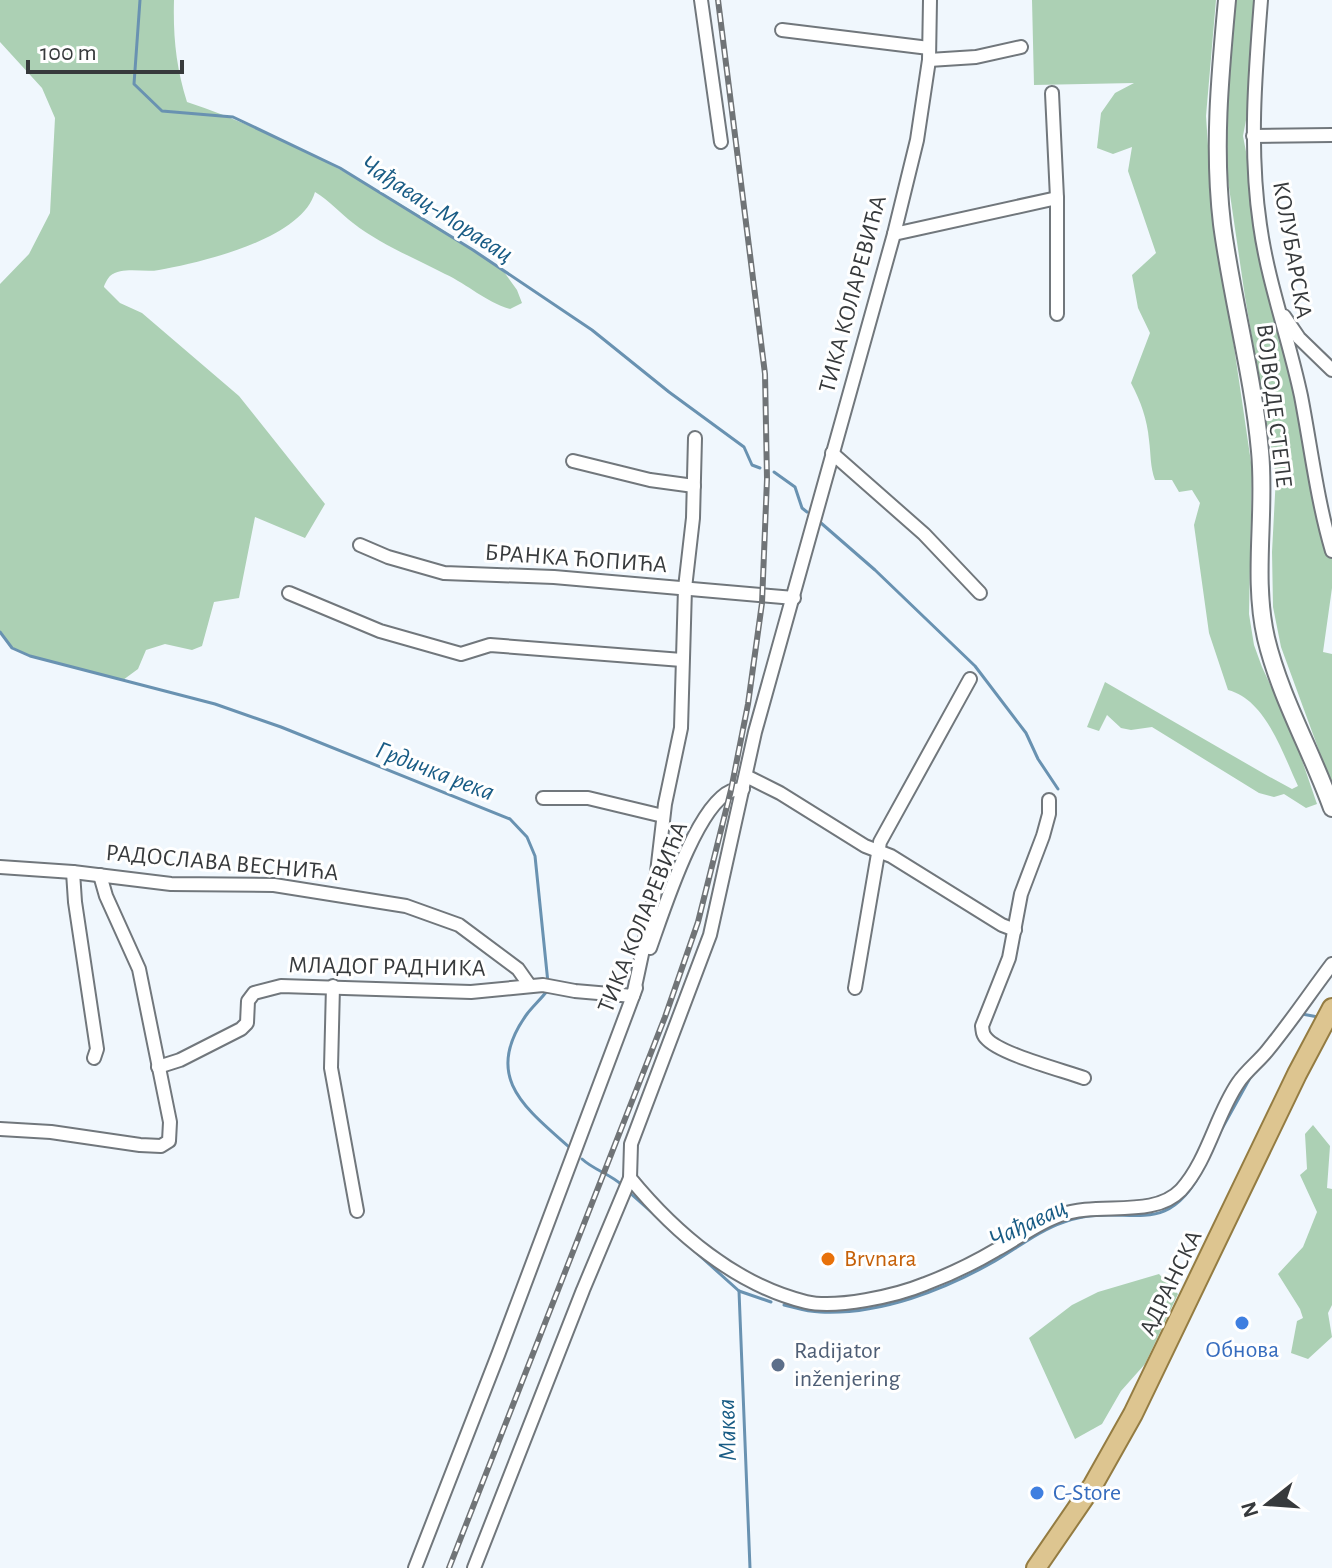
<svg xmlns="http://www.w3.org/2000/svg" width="1332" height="1568" font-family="'Alegreya Sans',sans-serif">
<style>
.green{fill:#acd0b4}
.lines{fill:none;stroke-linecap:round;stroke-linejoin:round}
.stream{stroke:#6992b1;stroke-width:3}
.street-casing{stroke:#71777c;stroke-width:16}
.secondary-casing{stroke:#71777c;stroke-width:20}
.primary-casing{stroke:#947c42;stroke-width:22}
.street{stroke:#fff;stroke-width:12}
.secondary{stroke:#fff;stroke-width:16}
.primary{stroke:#ddc590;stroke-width:18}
.rail-casing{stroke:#707477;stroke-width:6}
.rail{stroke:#fff;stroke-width:3;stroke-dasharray:9;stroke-linecap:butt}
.food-dot{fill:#e8710a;stroke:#fff;stroke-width:3}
.shop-dot{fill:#3f7fe0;stroke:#fff;stroke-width:3}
.service-dot{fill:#5c6f8a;stroke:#fff;stroke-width:3}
.labels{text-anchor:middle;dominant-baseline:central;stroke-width:6;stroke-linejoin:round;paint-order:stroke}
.street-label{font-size:24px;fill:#373a3c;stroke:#fff}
.food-label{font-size:24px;fill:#c56008;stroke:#fff;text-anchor:start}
.shop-label{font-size:24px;fill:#366cbe;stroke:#fff}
.service-label{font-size:24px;fill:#4e5e75;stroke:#fff;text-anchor:start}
.water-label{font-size:26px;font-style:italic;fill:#195c85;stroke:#fff}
</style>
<rect width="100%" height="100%" fill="#f0f7fd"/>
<!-- green -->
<g class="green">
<path d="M0,0H174C173,36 176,67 187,102C300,140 403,202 502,269L517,290L522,303L510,309C484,301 469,285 445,274C415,258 381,245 353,223C340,213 330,201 315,192C302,239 203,262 159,270C144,273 123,266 110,276C108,278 104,285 104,287L120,303L142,313L239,396L325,504L305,538L255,517L239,598L214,602L202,646L192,650L165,644L146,650L138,669L123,680L30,656L12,648L0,632V284L29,254L50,213L55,118L42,88L0,42Z"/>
<path d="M1032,0H1216L1206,116L1211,190L1252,469L1249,614L1254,645L1262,667L1293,734L1317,804L1306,808L1284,794L1274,797L1259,793L1152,727L1131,730L1121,728L1107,715L1099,731L1087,727L1105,682L1268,776L1292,789L1298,786C1282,752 1266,700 1228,690L1209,633L1194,525L1200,503L1192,490L1179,492L1172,480H1155C1150,466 1151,455 1149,440C1147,419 1141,402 1131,383L1150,333L1138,308L1132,275L1156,253L1128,171L1132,147L1113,154L1097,148L1101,113L1115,93L1134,83L1034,85Z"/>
<polygon points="1236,0 1261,0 1255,72 1243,136 1260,225 1332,551 1332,588 1323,652 1332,654 1332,786 1281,647 1273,607 1272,552 1276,476 1245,297 1226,167 1227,112"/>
<polygon points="1313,1125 1330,1146 1327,1188 1332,1189 1332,1305 1328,1313 1332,1337 1308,1359 1291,1353 1297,1321 1303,1318 1300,1309 1278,1274 1303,1247 1317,1212 1300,1175 1307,1169 1305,1134"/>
<polygon points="1159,1274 1178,1294 1145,1364 1121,1391 1102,1424 1075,1439 1029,1338 1072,1305 1098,1292"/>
</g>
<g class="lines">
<!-- stream -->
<g class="stream">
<polyline points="140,0 134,84 162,111 233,117 340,168 473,250 592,330 669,392 744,447 752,465 760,468"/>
<polyline points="774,472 795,487 802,508 807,512"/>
<polyline points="821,523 875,570 975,666 1026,733 1038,759 1058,789"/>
<polyline points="0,632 12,648 30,656 215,704 281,727 510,819 527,837 535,856 548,983"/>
<path d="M547,991C541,999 533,1006 527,1014C482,1076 524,1107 569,1147"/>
<polyline points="1302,1014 1318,1017"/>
<polyline points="1271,1055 1284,1039"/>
<polyline points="1219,1134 1250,1078"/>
<path d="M582,1159C594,1170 610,1174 622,1185"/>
<polyline points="630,1193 657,1217"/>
<polyline points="689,1246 739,1291 771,1302"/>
<polyline points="739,1291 750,1568"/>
<path d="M784,1305C796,1308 808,1312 820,1312C880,1315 944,1290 995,1261C1017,1248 1040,1230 1064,1222C1125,1200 1164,1244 1202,1170"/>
</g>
<!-- street casing -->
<g class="street-casing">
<g id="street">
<polyline points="701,0 721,142"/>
<path d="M930,0L929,60L917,140L894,234L755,732L710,935L631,1144L630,1178C675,1233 736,1285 806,1302C836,1309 896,1296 925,1284C949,1275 974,1263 996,1250C1017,1239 1037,1223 1060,1215C1099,1201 1153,1219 1181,1190C1208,1160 1216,1115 1238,1083C1246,1071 1258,1062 1267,1051C1290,1023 1310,993 1332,964"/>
<path d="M1261,0C1255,75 1249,150 1260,225C1268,283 1289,339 1301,396C1311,448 1317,500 1332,551"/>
<polyline points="782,30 929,48"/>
<polyline points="929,60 976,57 1021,47"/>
<polyline points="1052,93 1057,198"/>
<polyline points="1253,136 1332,135"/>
<polyline points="894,234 1057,198 1057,314"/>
<polyline points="1284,316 1299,338 1332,370"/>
<polyline points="832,453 924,534 980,593"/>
<polyline points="573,461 650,480 694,486"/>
<polyline points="360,545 388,557 444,573 554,577 794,598"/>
<polyline points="289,593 380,631 461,654 490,645 682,660"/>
<polyline points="746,776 780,793 865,846 891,856 1002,925 1015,930"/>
<polyline points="543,798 588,798 663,816"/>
<path d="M1049,800V814L1043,836L1021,894L1009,958L982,1026C983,1032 982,1034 986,1038C999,1054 1062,1070 1084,1078"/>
<polyline points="0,867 73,872 171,884 274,885 406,906 459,925 518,969 530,986"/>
<polyline points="73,872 75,902 97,1049 94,1058"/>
<path d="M650,948C663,912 696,806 731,791C732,790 743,789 743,789"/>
<polyline points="333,986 331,1068 357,1211"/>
<polyline points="855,988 880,842 970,679"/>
<polyline points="158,1067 180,1060 241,1029 247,1023 248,1001 254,993 281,986 471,992 543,985 575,991 633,996 654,898 665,804 681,728 685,588 693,518 695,438"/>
<polyline points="0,1129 51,1132 140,1145 161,1146 169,1141 170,1122 139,969 106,896 100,875"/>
<polyline points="415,1568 498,1355 636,988"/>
<polyline points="474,1568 583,1290 630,1178"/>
</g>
</g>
<!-- secondary casing -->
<g class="secondary-casing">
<path id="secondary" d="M1227,0C1220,75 1213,148 1222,224C1232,300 1253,374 1260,451C1266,513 1252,577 1266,638C1280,697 1312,752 1332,808"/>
</g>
<!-- primary casing -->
<g class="primary-casing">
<polyline id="primary" points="1036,1568 1093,1485 1133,1414 1297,1074 1332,1008"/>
</g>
<!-- street -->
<use href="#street" class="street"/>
<!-- secondary -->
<use href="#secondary" class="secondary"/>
<!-- primary -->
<use href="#primary" class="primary"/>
<!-- rail casing -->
<g class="rail-casing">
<polyline id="rail" points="449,1568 665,1017 698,922 731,790 748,704 762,603 767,479 765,374 718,0"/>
</g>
<!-- rail -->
<use href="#rail" class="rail"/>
</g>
<!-- markers -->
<circle class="food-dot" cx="828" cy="1259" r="8"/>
<g class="shop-dot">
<circle cx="1242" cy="1323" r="8"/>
<circle cx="1037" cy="1493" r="8"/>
</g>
<circle class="service-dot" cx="778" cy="1365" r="8"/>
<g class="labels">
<!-- street labels -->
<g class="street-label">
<text transform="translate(1292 250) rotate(80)">КОЛУБАРСКА</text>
<text transform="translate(853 294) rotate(-75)">ТИКА КОЛАРЕВИЋА</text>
<text transform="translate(1274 406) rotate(83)">ВОЈВОДЕ СТЕПЕ</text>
<text transform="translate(576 559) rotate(4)">БРАНКА ЋОПИЋА</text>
<text transform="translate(222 863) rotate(5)">РАДОСЛАВА ВЕСНИЋА</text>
<text transform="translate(643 917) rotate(-68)">ТИКА КОЛАРЕВИЋА</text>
<text transform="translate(387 967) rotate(1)">МЛАДОГ РАДНИКА</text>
<text transform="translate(1171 1283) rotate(-64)">АДРАНСКА</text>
</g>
<!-- food labels -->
<g class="food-label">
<text x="844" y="1259">Brvnara</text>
</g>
<!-- shop labels -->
<g class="shop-label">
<text x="1242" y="1350">Обнова</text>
<text x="1053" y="1493" text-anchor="start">C-Store</text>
</g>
<!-- service labels -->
<g class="service-label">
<text x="794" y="1351">Radijator<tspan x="794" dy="28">inženjering</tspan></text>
</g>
<!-- water labels -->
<g class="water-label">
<text transform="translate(437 209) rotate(33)">Чађавац-Моравац</text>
<text transform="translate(435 771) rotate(21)">Грдичка река</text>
<text transform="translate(1028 1223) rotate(-25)">Чађавац</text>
<text transform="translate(727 1430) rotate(-92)">Маква</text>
</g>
</g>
<!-- north arrow -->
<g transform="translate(1268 1504) rotate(253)" stroke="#ffffff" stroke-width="6" paint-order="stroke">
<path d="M0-6L14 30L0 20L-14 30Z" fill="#373a3c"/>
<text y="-12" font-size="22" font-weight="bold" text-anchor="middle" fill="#373a3c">N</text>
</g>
<!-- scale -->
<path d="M28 60v12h154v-12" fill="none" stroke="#373a3c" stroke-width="4"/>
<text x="40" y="60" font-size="24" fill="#373a3c" stroke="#ffffff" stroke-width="6" paint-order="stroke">100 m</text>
</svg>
